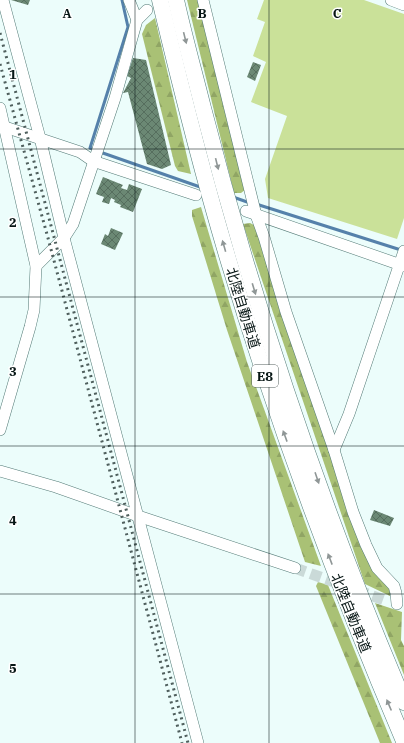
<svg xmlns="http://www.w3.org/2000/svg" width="404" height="743" font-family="'IBM Plex Serif','Noto Sans JP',serif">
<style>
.forest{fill:url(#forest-firs)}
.pitch{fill:#cae199}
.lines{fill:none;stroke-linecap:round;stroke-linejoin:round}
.stream{stroke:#5581aa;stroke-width:3}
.building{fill:url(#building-cross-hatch)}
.minor-tunnel{stroke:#cadad8;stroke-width:11;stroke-dasharray:11 5.5;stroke-linecap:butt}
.minor-casing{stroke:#547b77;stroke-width:12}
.highway-casing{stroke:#547b77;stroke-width:17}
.minor{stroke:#fff;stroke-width:11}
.highway{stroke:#fff;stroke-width:16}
.rail{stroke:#4f5f5d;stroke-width:3;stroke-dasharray:2 4;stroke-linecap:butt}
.oneway{fill:#8f9696}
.grid{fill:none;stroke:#071615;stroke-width:1;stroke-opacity:0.55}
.labels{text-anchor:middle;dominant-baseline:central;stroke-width:3;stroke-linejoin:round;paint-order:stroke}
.shield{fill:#fff;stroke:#515c5b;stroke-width:1}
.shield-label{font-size:13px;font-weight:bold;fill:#071615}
.street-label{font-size:14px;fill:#071615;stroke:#fff}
.grid-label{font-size:13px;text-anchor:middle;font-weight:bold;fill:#071615;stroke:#fff;stroke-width:3;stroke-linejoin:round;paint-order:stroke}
</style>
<defs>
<pattern id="forest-firs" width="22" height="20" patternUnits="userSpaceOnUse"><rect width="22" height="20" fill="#a9c175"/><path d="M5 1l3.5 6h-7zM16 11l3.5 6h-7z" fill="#90a564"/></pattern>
<pattern id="building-cross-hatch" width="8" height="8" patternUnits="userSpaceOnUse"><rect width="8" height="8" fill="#6b8874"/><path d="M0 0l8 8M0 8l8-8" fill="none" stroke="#566e5e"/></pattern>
</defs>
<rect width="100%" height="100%" fill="#ecfdfb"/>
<!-- forest -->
<g class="forest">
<polygon points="187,0 198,0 245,190 241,193 234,193"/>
<polygon points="155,18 191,174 178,171 175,166 142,34 146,25"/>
<polygon points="201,207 247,362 321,566 305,562 227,330 192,216 192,210"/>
<polygon points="250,223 256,226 329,448 387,584 390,592 390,596 365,584 243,224"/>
<polygon points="318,582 328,585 392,743 380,743 316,586"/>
<polygon points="375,603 402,612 401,640 404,646 404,675"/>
</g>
<!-- pitch -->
<polygon class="pitch" points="264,0 364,0 404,14 404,218 397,239 268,198 265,179 287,116 251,102 266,62 253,56 265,22 257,19"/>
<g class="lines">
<!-- stream -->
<g class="stream">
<polyline points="95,150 90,148 128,27 122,0"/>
<polyline points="100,152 203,188"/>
<polyline points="233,197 250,203"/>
<polyline points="256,204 401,250"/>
</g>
</g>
<!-- building -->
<g class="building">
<polygon points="11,0 30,0 28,5"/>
<polygon points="133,58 146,60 171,165 162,169 147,164 128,92 123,93 131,78 127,76"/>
<polygon points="253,62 261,65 255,81 247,77"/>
<polygon points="103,177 123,185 121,188 127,190 129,184 142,189 133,212 120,207 121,205 114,202 115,200 111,198 109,204 102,202 104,197 96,194"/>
<polygon points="111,228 123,233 115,250 101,244 105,234 108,236"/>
<polygon points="374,510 394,518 390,526 370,520"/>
</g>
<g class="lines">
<!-- minor-tunnel -->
<polyline class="minor-tunnel" points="295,568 387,601"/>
<!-- minor casing -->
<g class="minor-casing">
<g id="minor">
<polyline points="3,0 40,138 64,238 198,743"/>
<polyline points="129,0 137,20"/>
<polyline points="203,0 256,215 264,237 286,312 334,450 353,512 366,545 377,568 394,586 396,593 397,604"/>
<polyline points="391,0 404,5"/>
<polyline points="0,108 36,266 34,310 30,327 0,430"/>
<polyline points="5,127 80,152 93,161 196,195"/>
<polyline points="246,211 404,266"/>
<polyline points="36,266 64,238 73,224 115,98 137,20 147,10"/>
<polyline points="334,450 349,414 404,251"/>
<polyline points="0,471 56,487 138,516 295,568"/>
</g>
</g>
<!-- highway casing -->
<g class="highway-casing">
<g id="highway">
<path d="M160,0C181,88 203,176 229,262C278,425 337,584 404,741"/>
<path d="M176,0C184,36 194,72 203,108C255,311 322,510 404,702"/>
</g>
</g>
<!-- minor -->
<use href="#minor" class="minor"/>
<!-- highway -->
<use href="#highway" class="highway"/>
<!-- rail -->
<g class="rail">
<polyline points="0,33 188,743"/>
<polyline points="0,64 48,238 182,743"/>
</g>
</g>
<!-- one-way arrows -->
<defs><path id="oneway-solid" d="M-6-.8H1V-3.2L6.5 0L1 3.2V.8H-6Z"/></defs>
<g class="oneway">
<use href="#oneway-solid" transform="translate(185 38) rotate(76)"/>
<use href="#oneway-solid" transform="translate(217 164) rotate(76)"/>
<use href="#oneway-solid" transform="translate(224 246) rotate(-106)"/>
<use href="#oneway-solid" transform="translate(254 289) rotate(73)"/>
<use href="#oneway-solid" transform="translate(285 436) rotate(-110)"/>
<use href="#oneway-solid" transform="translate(317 478) rotate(71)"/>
<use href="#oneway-solid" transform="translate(330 559) rotate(-111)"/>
<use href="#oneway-solid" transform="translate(389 705) rotate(-113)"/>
</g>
<!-- grid -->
<path class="grid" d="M135,0V743M269,0V743M0,149H404M0,297H404M0,446H404M0,594H404"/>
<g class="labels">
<!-- shield labels -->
<rect class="shield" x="252" y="365" width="26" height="22" rx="3"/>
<g class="shield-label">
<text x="265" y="376">E8</text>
</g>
<!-- street labels -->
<g class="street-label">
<text transform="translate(243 308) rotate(73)">北陸自動車道</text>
<text transform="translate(351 613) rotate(68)">北陸自動車道</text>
</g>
</g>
<g class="grid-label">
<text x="67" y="18">A</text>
<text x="202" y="18">B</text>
<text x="337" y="18">C</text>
<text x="13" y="79">1</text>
<text x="13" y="227">2</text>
<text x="13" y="376">3</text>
<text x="13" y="525">4</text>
<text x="13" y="673">5</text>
</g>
</svg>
